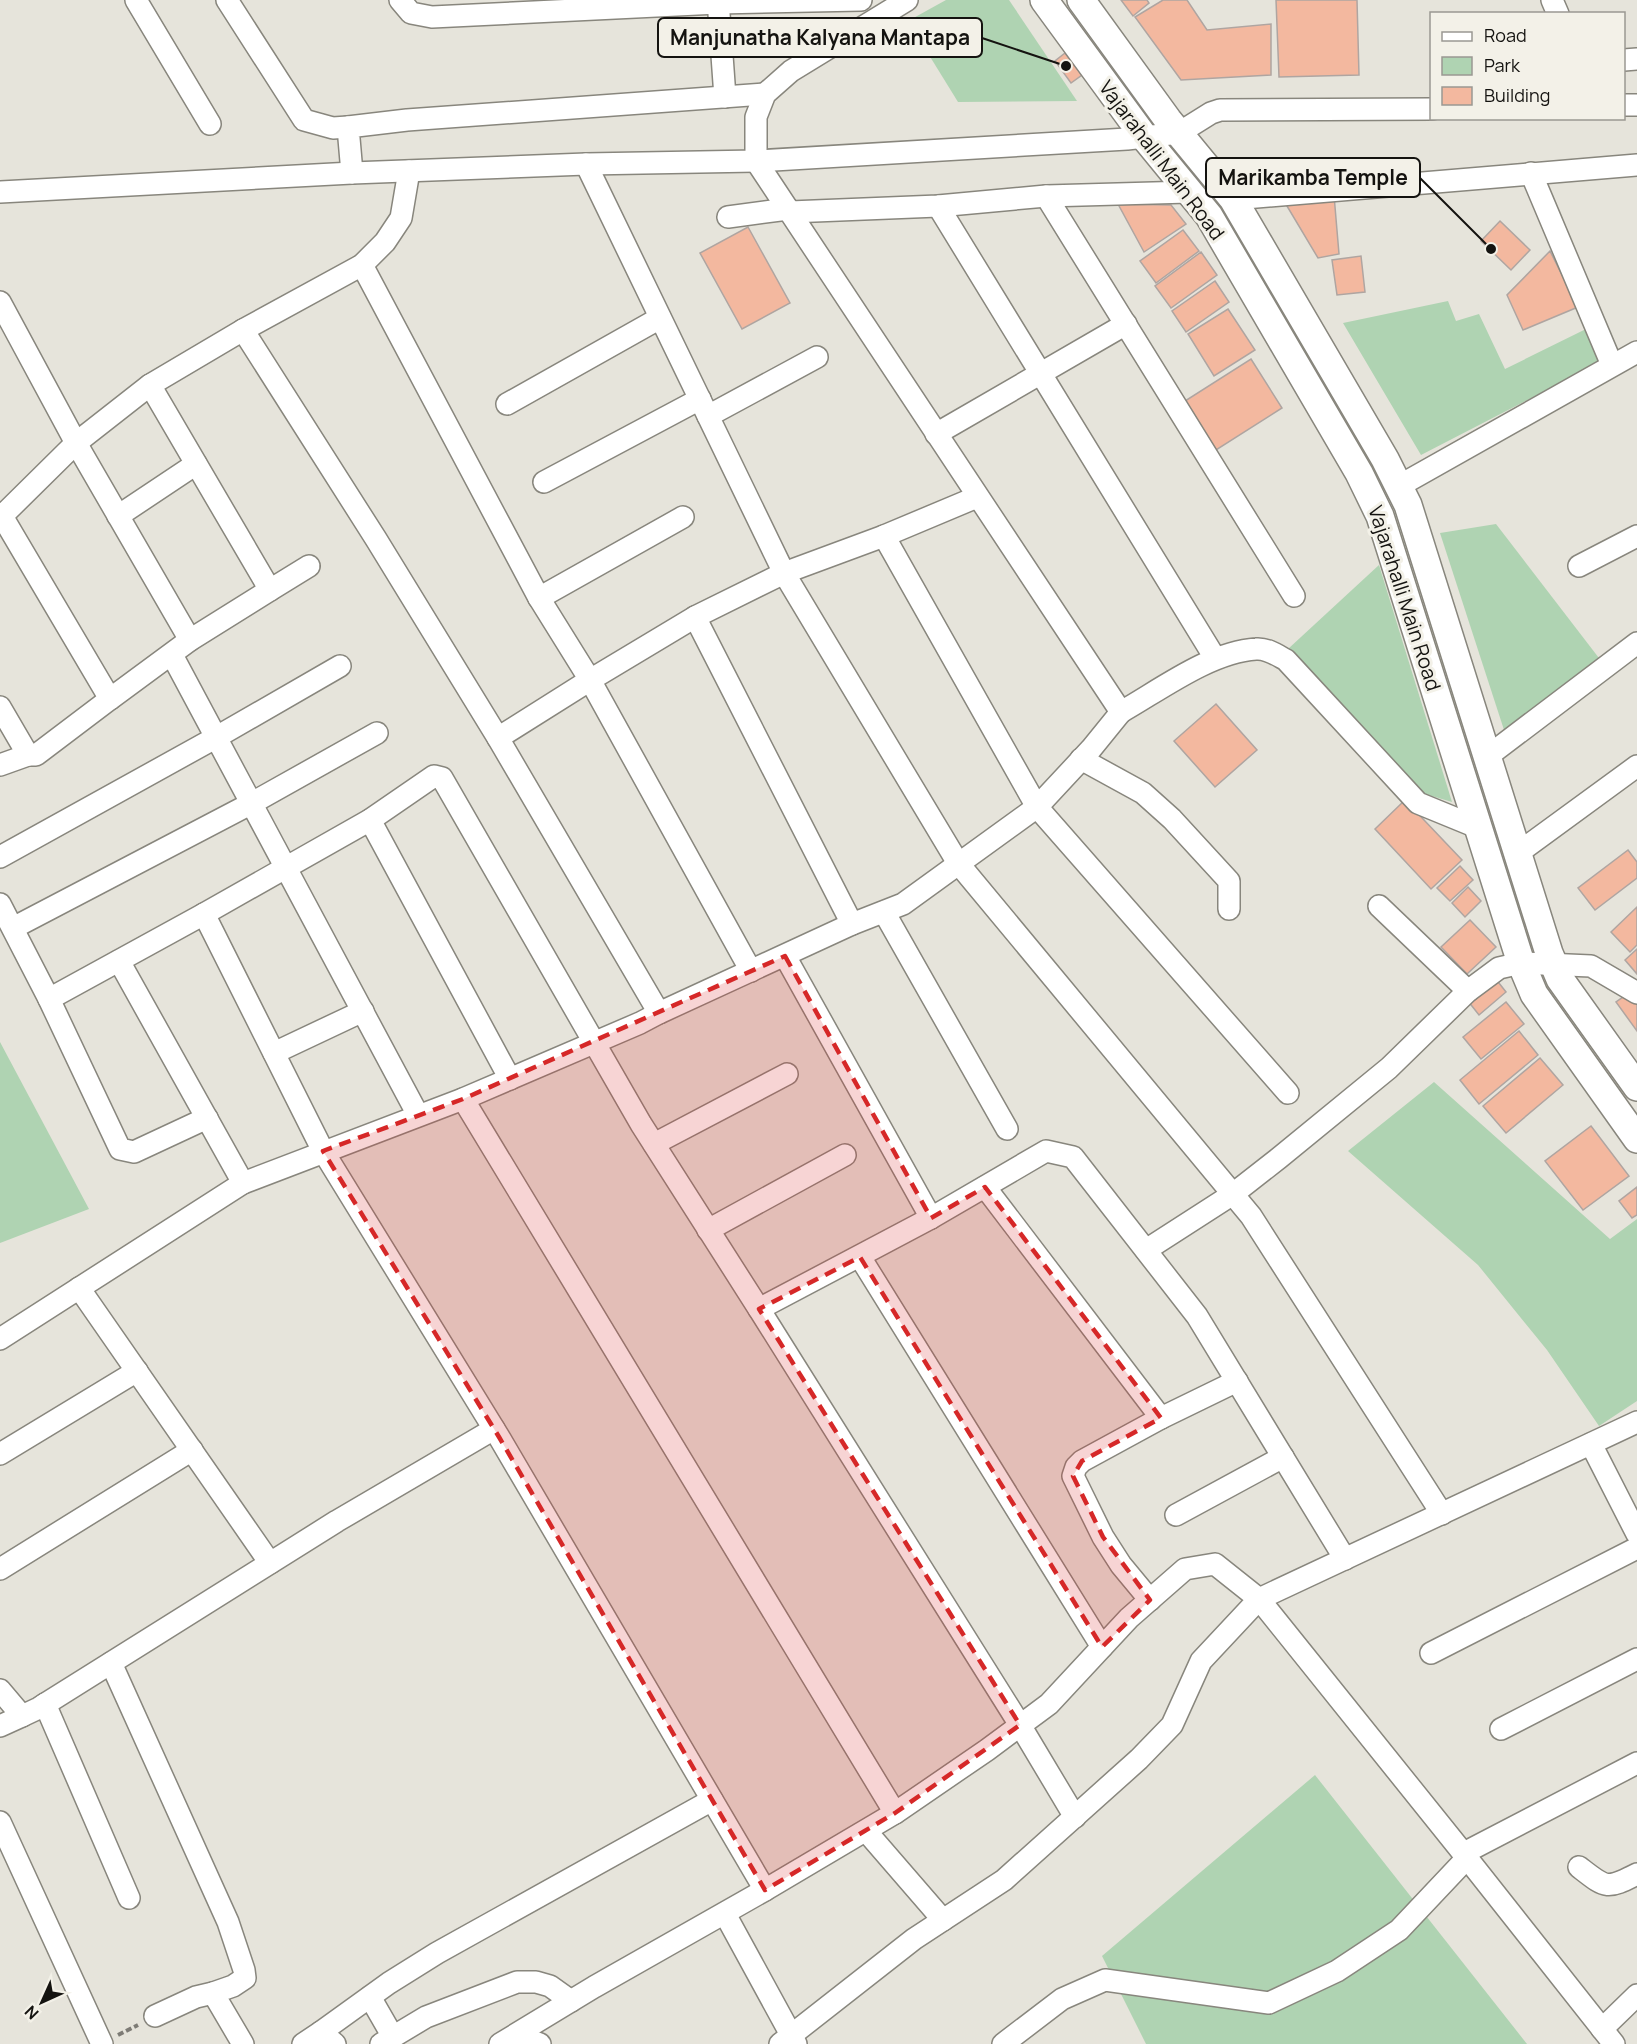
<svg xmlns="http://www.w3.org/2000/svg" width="1637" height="2044" font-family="Manrope,sans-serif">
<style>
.green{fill:#afd3b2}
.building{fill:#f3b89f;stroke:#afa5a1;stroke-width:1.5}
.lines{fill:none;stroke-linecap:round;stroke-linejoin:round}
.minor-casing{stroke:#88867d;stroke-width:24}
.major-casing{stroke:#88867d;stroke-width:30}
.path{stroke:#7d7b75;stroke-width:4;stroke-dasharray:6 3;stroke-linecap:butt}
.minor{stroke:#fff;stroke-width:21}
.major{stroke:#fff;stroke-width:27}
.marked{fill:#d62828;fill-opacity:0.2;stroke:#d62828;stroke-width:4.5;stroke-dasharray:12 8;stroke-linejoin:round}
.labels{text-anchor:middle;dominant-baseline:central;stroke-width:6;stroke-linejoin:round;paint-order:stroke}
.street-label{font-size:20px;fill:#141310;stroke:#f3f1e8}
.leader{fill:none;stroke:#141310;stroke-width:2}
.callout-dot{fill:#141310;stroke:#f3f1e8;stroke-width:2}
.callout{fill:#f3f1e8;stroke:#141310;stroke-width:2}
.callout-label{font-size:21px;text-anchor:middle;font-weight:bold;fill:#141310}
</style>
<rect width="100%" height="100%" fill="#e6e4db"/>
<!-- green -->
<g class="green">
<polygon points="946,0 1009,0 1077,101 958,102 908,21"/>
<polygon points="1448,301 1456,321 1479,314 1505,369 1588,328 1601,362 1421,455 1343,323"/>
<polygon points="1496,524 1602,662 1505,733 1440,533"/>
<polygon points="1379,565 1452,802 1415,791 1288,649"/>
<polygon points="0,1042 89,1209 0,1243"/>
<polygon points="1434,1082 1610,1239 1637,1219 1637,1401 1599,1426 1547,1350 1478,1265 1348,1151"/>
<polygon points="1315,1775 1527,2044 1146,2044 1102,1956"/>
</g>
<!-- building -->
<g class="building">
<polygon points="1121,0 1147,0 1149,3 1133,16"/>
<polygon points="1163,0 1187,0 1207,30 1271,24 1271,75 1181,80 1135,17"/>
<polygon points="1276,0 1357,0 1359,75 1279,77"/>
<polygon points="1065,53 1082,75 1071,83 1055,61"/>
<polygon points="1334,195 1339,254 1318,258 1284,201"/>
<polygon points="1118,204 1171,205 1186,224 1144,252"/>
<polygon points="1500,221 1530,250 1511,270 1481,241"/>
<polygon points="748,227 790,303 742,329 700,253"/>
<polygon points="1183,230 1199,251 1156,283 1140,261"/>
<polygon points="1550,251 1578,307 1523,330 1507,295"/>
<polygon points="1201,252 1217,275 1171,308 1155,286"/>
<polygon points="1361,256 1365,292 1337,295 1332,260"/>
<polygon points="1215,281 1229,302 1186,332 1172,311"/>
<polygon points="1228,309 1255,350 1214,376 1188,334"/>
<polygon points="1251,359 1282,408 1216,450 1185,401"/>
<polygon points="1216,704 1257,750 1215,787 1174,741"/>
<polygon points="1405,800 1462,860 1431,889 1375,829"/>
<polygon points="1628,850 1637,862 1637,878 1595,910 1578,888"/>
<polygon points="1460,866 1473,880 1450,901 1437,888"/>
<polygon points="1468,887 1481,901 1465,917 1452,903"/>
<polygon points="1637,907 1637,945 1630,952 1611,932"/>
<polygon points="1470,920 1496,947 1467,974 1441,947"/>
<polygon points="1637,949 1637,974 1625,960"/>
<polygon points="1495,978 1506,992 1479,1015 1468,1001"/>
<polygon points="1626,995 1637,1002 1637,1031 1616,1002"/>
<polygon points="1506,1002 1524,1024 1481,1059 1463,1037"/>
<polygon points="1519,1031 1538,1055 1479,1104 1460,1080"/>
<polygon points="1540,1058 1563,1085 1506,1133 1483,1106"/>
<polygon points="1591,1126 1629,1176 1583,1210 1545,1161"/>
<polygon points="1637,1187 1637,1215 1632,1218 1619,1201"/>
</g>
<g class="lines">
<!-- minor casing -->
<g class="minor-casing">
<g id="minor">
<polyline points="136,0 210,124"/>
<polyline points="227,0 304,120 333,128 348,127"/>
<polyline points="400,0 411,13 432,17 718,3 861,0"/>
<polyline points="718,0 725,97"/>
<polyline points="1552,0 1558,14"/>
<polyline points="1624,60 1637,59"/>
<polyline points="1624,105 1637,105"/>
<polyline points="586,164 784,573 958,863 1251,1216 1442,1514"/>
<polyline points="409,171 401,218 385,242 362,265 243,330 376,539 498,738 659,1013"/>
<polyline points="352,173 348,127 407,120 765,94"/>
<polyline points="1531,173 1612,365"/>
<polyline points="0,192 352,173 586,164 756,161 1127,139 1179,133 1211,113 1220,110 1432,109"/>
<polyline points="1046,196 1294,596"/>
<polyline points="1233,199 1637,165"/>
<polyline points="938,206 1215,658"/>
<polyline points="790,212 938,206 1046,196 1189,192"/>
<polyline points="728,217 788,209"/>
<polyline points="362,265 539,598 590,680 498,738"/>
<polyline points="0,302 76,443 190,640"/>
<polyline points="507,404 660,318"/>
<polyline points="708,416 817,357"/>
<polyline points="936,434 1126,324"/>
<polyline points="544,482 700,399"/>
<polyline points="1399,486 1637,352"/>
<polyline points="2,516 110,699 190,640 270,590 150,385"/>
<polyline points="118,516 196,464"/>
<polyline points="0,518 76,443 150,385 243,330"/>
<polyline points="884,536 1037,807 1288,1093"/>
<polyline points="1579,566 1637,536"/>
<polyline points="270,590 309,566"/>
<polyline points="539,598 683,517"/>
<polyline points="695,617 852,924"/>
<polyline points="172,655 418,1115"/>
<polyline points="0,707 28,755 36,755 110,699"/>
<path d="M1121,712C1160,690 1210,652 1256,649C1267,648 1277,655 1286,660L1418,803L1479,828"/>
<polyline points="1488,756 1637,643"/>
<polyline points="1081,759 1143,793 1172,819 1229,881 1229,909"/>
<polyline points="0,765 28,755"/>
<polyline points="370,820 510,1079"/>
<polyline points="1518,853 1637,766"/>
<polyline points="0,857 215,738 340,666"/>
<polyline points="0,904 49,999 120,1149 134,1152 207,1118"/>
<polyline points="1379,906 1468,991"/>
<polyline points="884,912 1007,1129"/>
<polyline points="204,914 323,1151 499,1437 765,1890 895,1813 987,1750 1049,1704 1129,1618 1185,1569 1215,1564 1259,1599 1201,1661 1172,1725 1139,1759 1004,1880 914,1939 780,2044"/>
<polyline points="13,928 252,803 377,733"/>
<polyline points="785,956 931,1218"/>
<polyline points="119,961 243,1183"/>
<polyline points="751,971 590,680 695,617 784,573 884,536 977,497"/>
<polyline points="49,999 204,914 370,820 434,776 442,778 641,1124 759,1309 931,1218 1046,1151 1073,1157 1197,1316 1345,1559"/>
<polyline points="274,1053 363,1011"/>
<polyline points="463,1099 895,1813"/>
<polyline points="654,1144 787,1074"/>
<polyline points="985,1187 1161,1418 1237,1381"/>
<polyline points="708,1230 845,1155"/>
<polyline points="1146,1250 1233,1194 1279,1158 1389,1068 1468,991 1499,968 1521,963 1591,966 1637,993"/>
<polyline points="860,1257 1102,1647"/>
<polyline points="79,1288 270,1563"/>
<polyline points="759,1309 1020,1725 1075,1817"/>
<polyline points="0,1339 243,1183 463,1099 640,1023 659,1013 852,924 903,904 1037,807 1091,749 1121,712 756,161 756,117 765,94 791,71 907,0"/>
<polyline points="1591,1444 1637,1534"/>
<polyline points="0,1454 137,1371"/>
<polyline points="1176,1515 1283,1457"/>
<polyline points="0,1569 192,1450"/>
<polyline points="1150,1600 1121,1565 1103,1537 1073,1476 1076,1467 1082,1461 1161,1418"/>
<polyline points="1431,1653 1637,1548"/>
<polyline points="111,1663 228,1922 244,1970 245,1978 233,1986 213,1993 243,2044"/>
<polyline points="0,1690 22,1716 0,1726"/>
<polyline points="45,1704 129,1898"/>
<polyline points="22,1716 39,1708 337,1521 494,1429"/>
<polyline points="1501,1729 1637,1659"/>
<polyline points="0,1822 102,2044"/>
<polyline points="866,1831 943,1920"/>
<polyline points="1464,1853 1637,1763"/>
<path d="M1579,1867C1606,1888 1606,1890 1637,1874"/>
<polyline points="725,1914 796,2044"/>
<polyline points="370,1997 393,2037"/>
<polyline points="155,2016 196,1997 213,1993"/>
<polyline points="1602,2029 1637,1995"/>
<polyline points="321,2032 389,1983 437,1953 712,1800"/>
<polyline points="516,2035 540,2044"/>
<polyline points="303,2044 321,2032 335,2044"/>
<polyline points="381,2044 426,2017 517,1982 536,1982 550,1986 571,2001"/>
<polyline points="500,2044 594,1987 765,1890"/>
<polyline points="1003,2044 1062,1999 1105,1980 1269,2003 1337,1971 1399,1930 1467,1858"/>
<polyline points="1614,2044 1467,1858 1259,1599 1637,1422"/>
</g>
</g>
<!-- major casing -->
<g class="major-casing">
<g id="major">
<polyline points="1044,0 1145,138 1209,216 1359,473 1380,516 1521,963 1534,994 1637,1139"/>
<polyline points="1081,0 1168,120 1233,199 1385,459 1408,505 1549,953 1560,979 1637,1087"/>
</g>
</g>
<!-- path -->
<polyline class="path" points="118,2035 138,2025"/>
<!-- minor -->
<use href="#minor" class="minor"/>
<!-- major -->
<use href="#major" class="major"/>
</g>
<!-- marked area -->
<path class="marked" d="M785,956L931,1218L985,1187L1161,1418L1082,1461L1073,1476L1103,1537L1150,1600L1102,1647L860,1257L759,1309L1020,1725L895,1813L765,1890L499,1437L323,1151L463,1099Z"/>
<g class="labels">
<!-- street labels -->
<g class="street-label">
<text transform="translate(1162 160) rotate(53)">Vajarahalli Main Road</text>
<text transform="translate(1405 598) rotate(72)">Vajarahalli Main Road</text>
</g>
</g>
<!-- callouts -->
<path class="leader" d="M1066 66L982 38M1491 249L1420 178"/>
<g class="callout-dot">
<circle cx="1066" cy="66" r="6"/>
<circle cx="1491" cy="249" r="6"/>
</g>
<g class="callout">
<rect x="658" y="18" width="324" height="39" rx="6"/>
<rect x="1206" y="158" width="214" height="39" rx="6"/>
</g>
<g class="callout-label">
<text x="820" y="45">Manjunatha Kalyana Mantapa</text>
<text x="1313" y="185">Marikamba Temple</text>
</g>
<!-- legend -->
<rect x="1430" y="12" width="195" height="108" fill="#f3f1e8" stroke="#9a9892" stroke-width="1.5"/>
<rect x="1442" y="32" width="30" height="9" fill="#ffffff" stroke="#9a9892" stroke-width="1.5"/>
<text x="1484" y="42" font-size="18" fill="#141310">Road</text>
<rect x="1442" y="57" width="30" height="18" fill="#afd3b2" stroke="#9a9892" stroke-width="1.5"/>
<text x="1484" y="72" font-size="18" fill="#141310">Park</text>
<rect x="1442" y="87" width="30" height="18" fill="#f3b89f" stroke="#9a9892" stroke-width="1.5"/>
<text x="1484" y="102" font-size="18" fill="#141310">Building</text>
<!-- north arrow -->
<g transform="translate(42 2002) rotate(225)" stroke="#f3f1e8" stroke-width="4.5" paint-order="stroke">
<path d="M0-4.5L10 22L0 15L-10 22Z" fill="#141310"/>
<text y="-9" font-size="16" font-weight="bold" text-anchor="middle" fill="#141310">N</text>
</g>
</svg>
